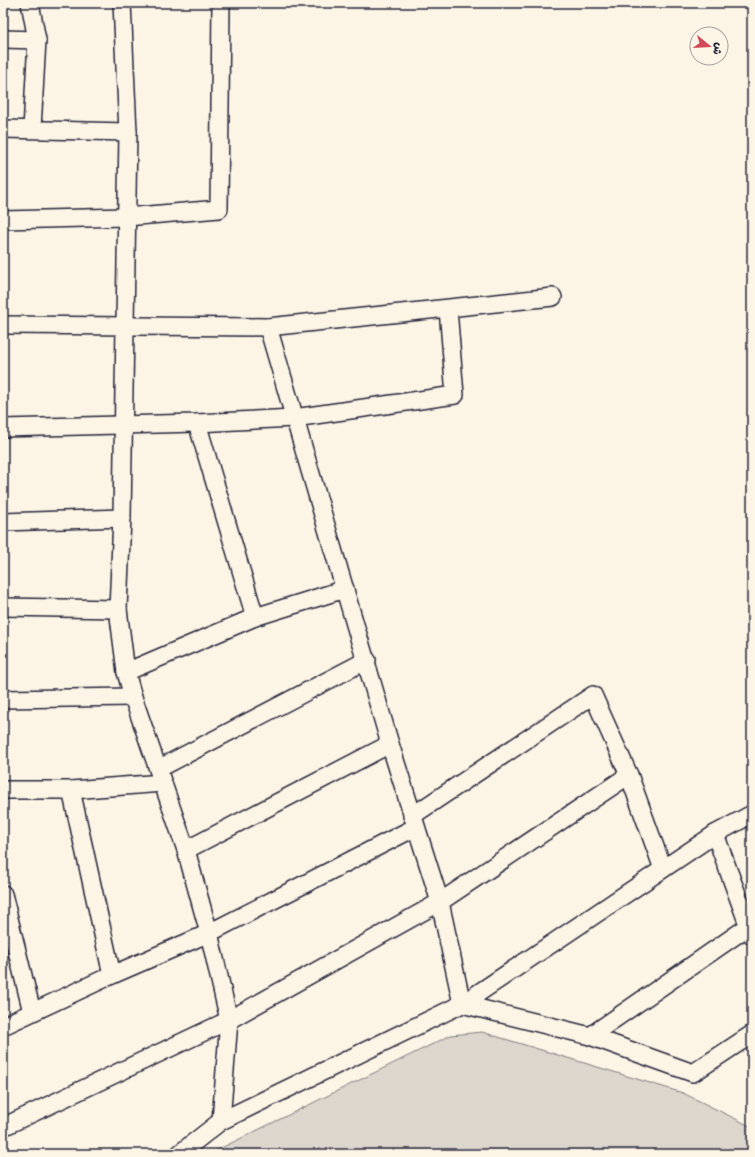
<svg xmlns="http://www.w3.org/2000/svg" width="755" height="1157" font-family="Caveat,'Playpen Sans Arabic',sans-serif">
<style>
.green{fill:#dcd6cc;stroke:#7f7c84}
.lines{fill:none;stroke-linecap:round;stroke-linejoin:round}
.minor-casing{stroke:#22223b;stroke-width:20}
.minor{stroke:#fcf5e5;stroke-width:17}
</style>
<rect width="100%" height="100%" fill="#fcf5e5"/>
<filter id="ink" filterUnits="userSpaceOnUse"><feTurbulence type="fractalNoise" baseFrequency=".025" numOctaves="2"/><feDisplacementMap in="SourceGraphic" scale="8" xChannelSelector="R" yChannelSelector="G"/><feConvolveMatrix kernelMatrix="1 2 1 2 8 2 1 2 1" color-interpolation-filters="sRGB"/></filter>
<g filter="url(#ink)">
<!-- green -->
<polygon class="green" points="482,1032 683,1093 752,1127 752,1154 209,1154 451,1035"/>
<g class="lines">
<!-- minor casing -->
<g class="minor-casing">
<g id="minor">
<polyline points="30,3 37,40 32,129"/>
<polyline points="122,3 128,132 122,518 118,609 126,672 133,697 186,850 209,933 229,1020 221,1121"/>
<polyline points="3,39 37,40"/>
<polyline points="3,129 128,132"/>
<polyline points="3,220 126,217 219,209 221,3"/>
<polyline points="553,297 268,327 390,744 440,902 462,1004 590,1036 693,1073 752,1034"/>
<polyline points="3,325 268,327"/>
<polyline points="197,423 255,617"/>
<polyline points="3,428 197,423 294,418 455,395 448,309"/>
<polyline points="3,522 122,518"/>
<polyline points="3,607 118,609"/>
<polyline points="126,672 255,617 345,589"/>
<polyline points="3,699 133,697"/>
<polyline points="158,769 367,660"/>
<polyline points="3,790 71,790 163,783"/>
<polyline points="71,790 112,975"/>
<polyline points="412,816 593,695 629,775 663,869"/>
<polyline points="715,834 752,935"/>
<polyline points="186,850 390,744"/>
<polyline points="3,894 32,1012"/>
<polyline points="3,1026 112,975 209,933 416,827"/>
<polyline points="590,1036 749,926"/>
<polyline points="3,1127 229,1020 440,902 629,775"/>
<polyline points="179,1154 221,1121 462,1004 715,834 752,814"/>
</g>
</g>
<!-- minor -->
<use href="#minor" class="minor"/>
</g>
</g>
<!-- margin -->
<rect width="755" height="1157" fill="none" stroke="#fcf5e5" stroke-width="16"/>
<rect x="8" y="8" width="739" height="1141" fill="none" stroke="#22223b" stroke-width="1.5" filter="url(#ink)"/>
<!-- north arrow -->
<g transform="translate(709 46) rotate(108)"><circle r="19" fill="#fcf5e5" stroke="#a5a1a1"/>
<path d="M0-3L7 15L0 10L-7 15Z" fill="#d1495b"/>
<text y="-6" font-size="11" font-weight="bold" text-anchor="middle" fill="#22223b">ش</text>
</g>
</svg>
